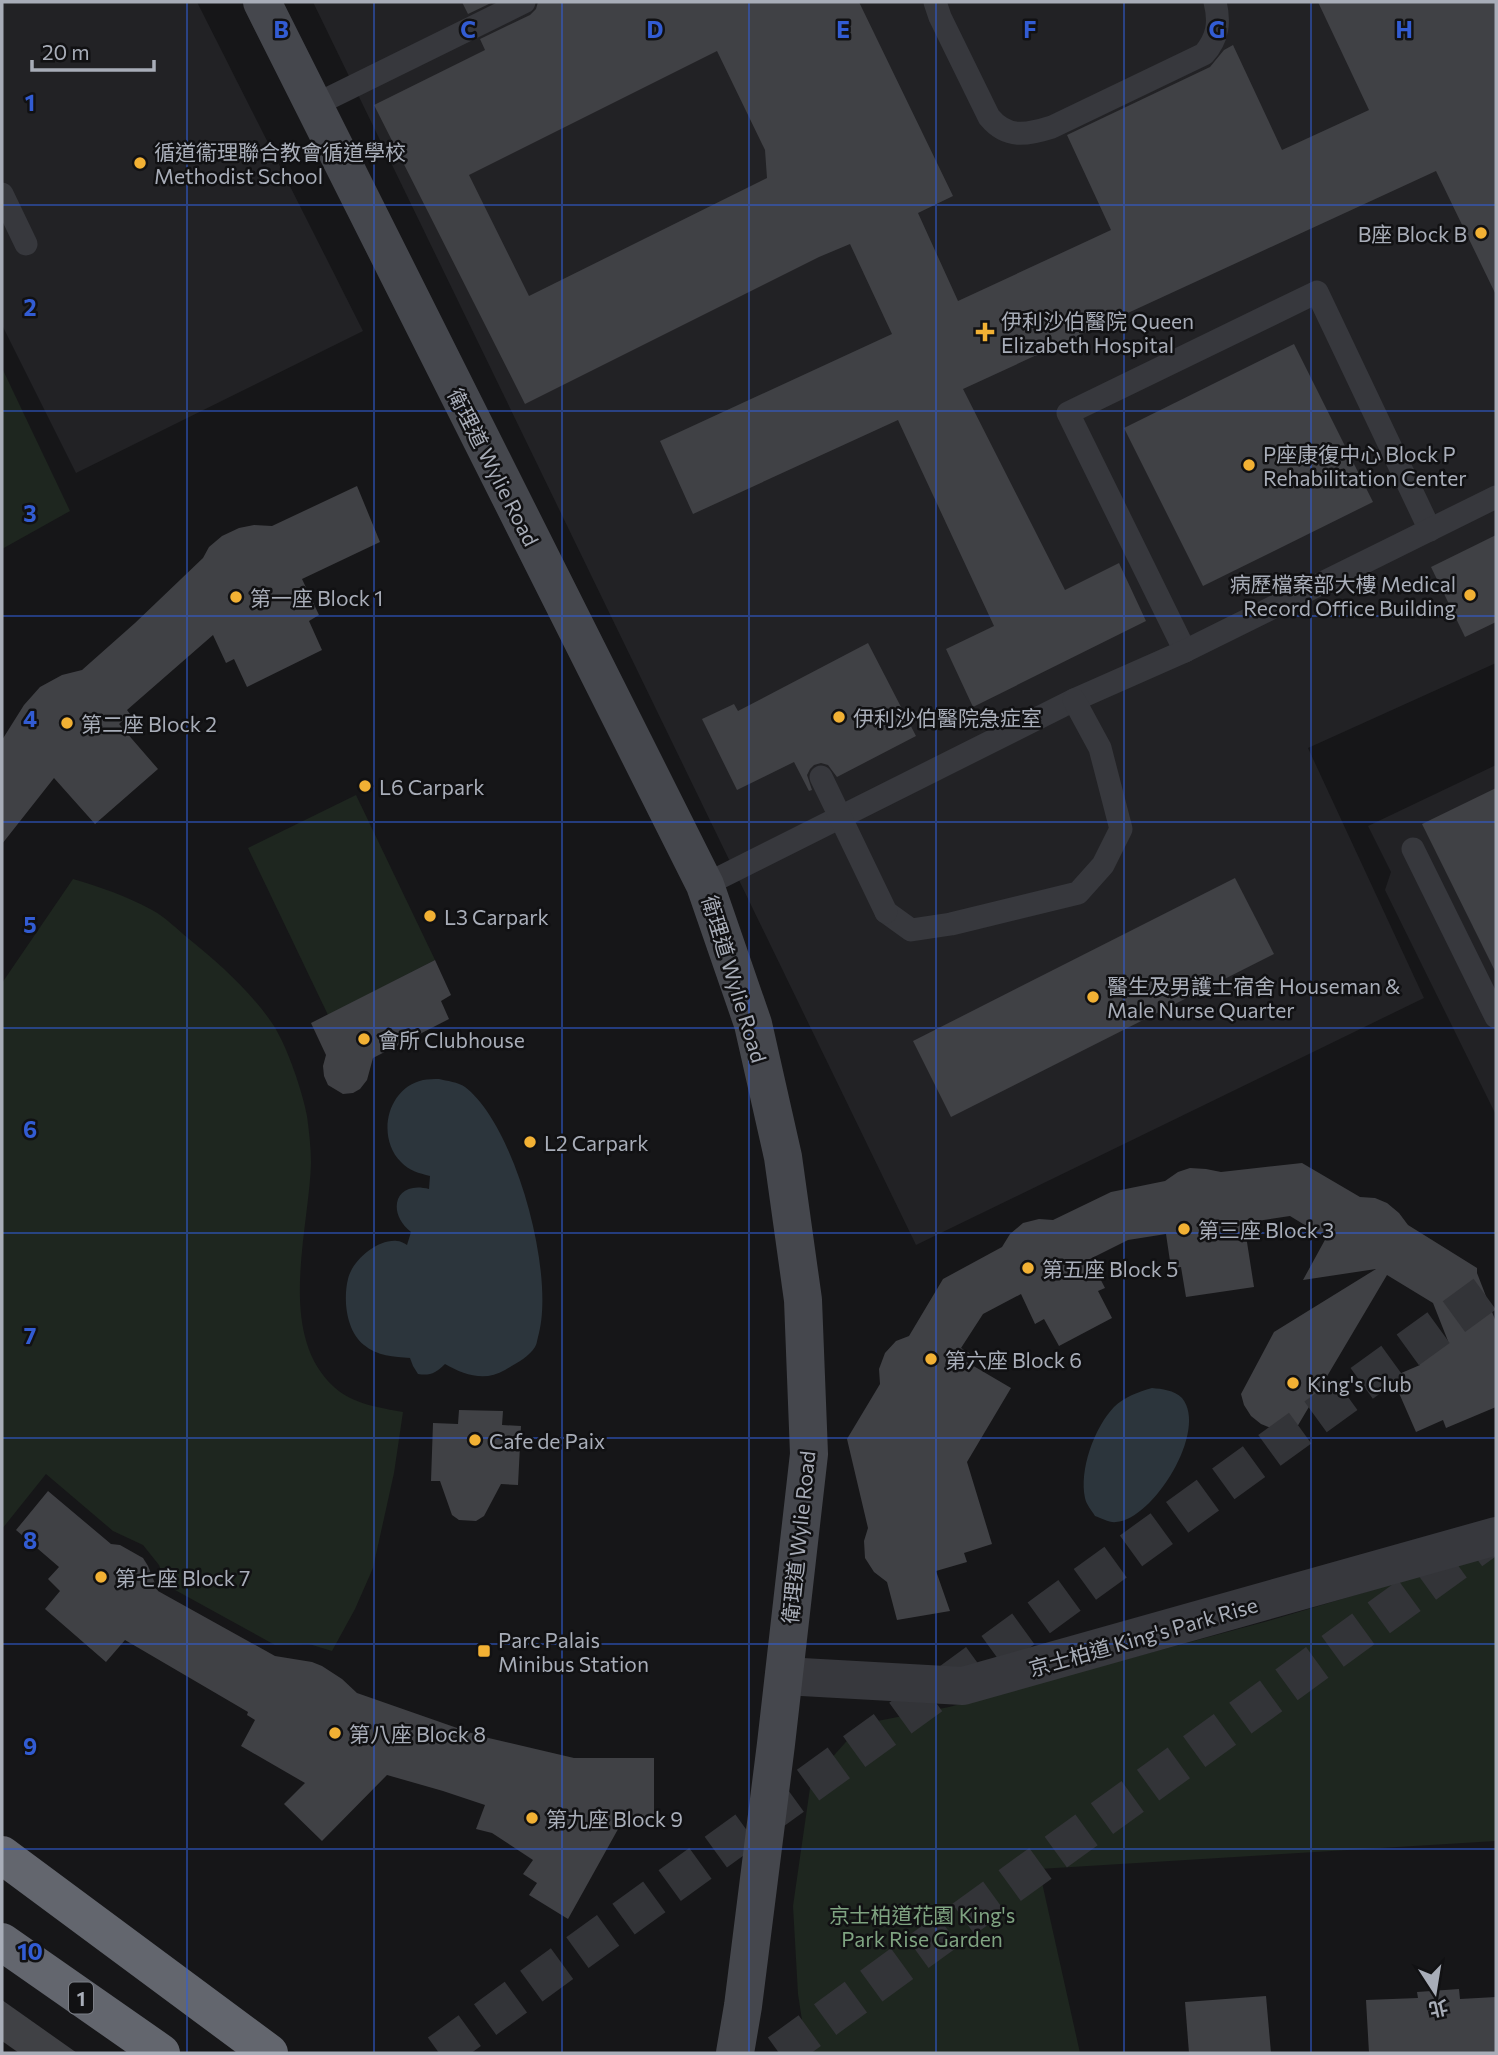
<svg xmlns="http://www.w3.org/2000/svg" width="1498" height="2055" font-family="Commissioner,'Noto Sans TC',sans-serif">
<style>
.built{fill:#222225}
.green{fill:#1e261f}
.water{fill:#2c353c}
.building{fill:#404145;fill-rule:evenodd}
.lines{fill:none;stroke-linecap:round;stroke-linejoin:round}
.highway-tunnel{stroke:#333438;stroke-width:38;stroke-dasharray:38 19;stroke-linecap:butt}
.lane{stroke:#37383d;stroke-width:23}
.street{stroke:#37383d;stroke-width:38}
.secondary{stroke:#45474d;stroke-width:38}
.highway{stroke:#63666e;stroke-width:38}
.lane-bridge{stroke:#37383d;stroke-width:23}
.grid{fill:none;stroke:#325cd3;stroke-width:2;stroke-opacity:0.55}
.poi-dot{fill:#f2b134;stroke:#111113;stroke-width:2.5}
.labels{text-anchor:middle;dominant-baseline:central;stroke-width:5;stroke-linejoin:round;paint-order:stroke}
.shield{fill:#111113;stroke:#7b7e86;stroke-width:2}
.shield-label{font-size:19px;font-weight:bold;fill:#a8adb8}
.poi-label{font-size:21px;fill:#a8adb8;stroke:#111113;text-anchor:start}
.street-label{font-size:21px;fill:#a8adb8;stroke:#111113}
.park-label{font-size:21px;fill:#7fa381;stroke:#111113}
.grid-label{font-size:23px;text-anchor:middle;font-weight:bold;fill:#325cd3;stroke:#111113;stroke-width:5;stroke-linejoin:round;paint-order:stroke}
</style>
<rect width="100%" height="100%" fill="#161618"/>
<!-- built -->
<g class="built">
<polygon points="2,2 197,2 363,331 76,473 2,325"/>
<polygon points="313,2 1496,2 1496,663 1308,748 1424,998 916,1245"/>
<polygon points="1496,765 1496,1115 1385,890 1391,872 1368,826"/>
</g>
<!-- green -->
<g class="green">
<polygon points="2,368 70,511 2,549"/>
<polygon points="356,795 435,960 328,1015 248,848"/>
<path d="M73,879C100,887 127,896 152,910C165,917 177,929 189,939C219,963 253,994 274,1026C288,1049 302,1090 307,1116C309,1131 311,1148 311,1163C309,1231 276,1334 334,1387C352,1404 381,1408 403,1412L394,1473L373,1568L355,1609L332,1651L309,1644L275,1645L166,1585L159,1565L143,1545L113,1531L46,1474L2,1529V983Z"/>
<polygon points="1496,1553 1496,1841 1039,1869 1080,2053 807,2053 798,1994 793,1906 811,1781 862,1724 949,1707 1268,1621"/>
</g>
<!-- water -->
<g class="water">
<path d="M439,1079C447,1081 458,1082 465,1087C516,1126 556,1276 538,1337C537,1340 537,1344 535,1347C529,1357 515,1364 505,1370C485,1382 464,1375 445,1364C436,1373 430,1376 418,1374L413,1366L410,1358C394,1357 377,1356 364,1345C346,1331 343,1299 348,1279C352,1261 377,1239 397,1241C400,1241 404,1243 407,1245L411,1232C386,1212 395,1180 429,1189L430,1176C419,1173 409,1171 401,1162C376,1137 387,1088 423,1080C428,1079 434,1079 439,1079Z"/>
<path d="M1152,1388C1162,1389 1174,1390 1182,1398C1209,1430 1153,1520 1116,1522C1110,1523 1101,1518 1095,1516C1092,1511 1086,1504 1085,1498C1079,1470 1094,1428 1114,1407C1124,1397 1138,1392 1152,1388Z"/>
</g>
<!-- building -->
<g class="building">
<polygon points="462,2 493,2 468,14"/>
<path d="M538,2H859L953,196L918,213L958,301L1111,230L1067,135L1210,67L1224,50L1233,45L1282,150L1369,110L1318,2H1496V295L1436,171L963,389L1065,590L1119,563L1146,621L973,707L946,649L994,626L898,420L693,514L660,441L892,334L850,244L819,257L525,404L374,105L485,50L480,39L530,15L536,9ZM717,51L765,150L767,178L529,296L469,175Z"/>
<polygon points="1294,344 1373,502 1203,586 1124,428"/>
<polygon points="357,486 380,542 302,579 319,615 309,621 322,650 247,687 234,659 226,663 213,635 127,710 130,714 119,724 158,769 95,824 54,778 2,844 2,740 24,705 40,687 62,675 82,670 135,623 203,558 209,547 222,536 239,528 254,525 272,526"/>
<polygon points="1496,535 1496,622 1465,637 1431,567"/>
<polygon points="868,643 916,736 837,777 828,765 821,763 814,765 810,769 807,775 812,790 809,791 794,762 737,790 702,719 734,704 738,711"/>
<polygon points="1496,788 1496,973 1422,824"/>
<polygon points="1235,878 1274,954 951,1117 913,1041"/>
<polygon points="435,960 451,995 441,1001 449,1019 373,1058 367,1080 360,1089 353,1093 343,1094 328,1085 324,1076 323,1066 326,1055 311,1023"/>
<polygon points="1302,1163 1360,1197 1375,1198 1387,1203 1399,1213 1408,1225 1477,1268 1477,1273 1496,1322 1496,1407 1446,1428 1443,1420 1416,1432 1392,1377 1420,1365 1417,1356 1448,1341 1433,1303 1387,1275 1297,1427 1286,1430 1273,1429 1261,1424 1251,1416 1244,1405 1241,1394 1274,1332 1376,1269 1303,1280 1326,1238 1290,1216 1244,1223 1254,1287 1186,1297 1181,1267 1171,1268 1166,1234 1128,1240 1090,1259 1105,1288 1098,1291 1112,1318 1059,1346 1044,1319 1035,1324 1021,1294 983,1314 961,1348 974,1356 965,1361 1011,1388 967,1462 992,1544 964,1553 967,1562 936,1571 950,1611 897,1620 887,1582 874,1572 865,1558 864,1541 868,1528 847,1439 880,1384 879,1369 885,1353 896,1341 909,1336 943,1279 1002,1247 1010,1234 1023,1223 1039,1219 1053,1220 1111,1192 1165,1181 1178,1172 1190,1168 1206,1169 1221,1172"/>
<polygon points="459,1410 503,1411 502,1425 521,1426 518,1485 501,1484 484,1516 476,1521 459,1520 452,1515 440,1481 431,1481 433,1423 458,1424"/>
<polygon points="48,1491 111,1544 120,1545 143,1558 148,1566 158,1591 275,1656 312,1662 322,1666 342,1679 357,1693 480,1736 574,1758 654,1758 654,1820 622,1822 568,1919 529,1895 537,1883 523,1874 533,1860 492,1833 476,1829 485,1805 443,1791 387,1775 322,1841 284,1804 305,1783 241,1746 255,1720 247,1715 248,1712 125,1640 106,1662 45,1609 60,1591 48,1579 59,1567 16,1530"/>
<polygon points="1459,1989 1460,1999 1496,1997 1496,2053 1369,2053 1366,2000 1418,1998 1417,1992"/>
<polygon points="1266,1996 1271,2053 1189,2053 1185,2002"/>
<polygon points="2,2000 77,2053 19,2053 2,2041"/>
</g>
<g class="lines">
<!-- highway-tunnel -->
<g class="highway-tunnel">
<polyline points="439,2053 1496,1286"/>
<polyline points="779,2053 1486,1540"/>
</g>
<!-- lane -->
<g class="lane">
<path d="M935,2L940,17L989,117C1007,139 1027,135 1052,127L1204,54C1218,38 1220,22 1215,2"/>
<polyline points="313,106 524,2"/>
<polyline points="2,194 26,244"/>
<polyline points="1185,651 1068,413 1317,292 1430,530"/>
<polyline points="1413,849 1496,1017"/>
<polyline points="705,885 1074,700 1185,651 1496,497"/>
<polyline points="886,912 911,930 951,924 1078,893 1103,865 1121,829 1100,748 1074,700"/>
</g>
<!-- street -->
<polyline class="street" points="784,1676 963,1686 1496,1536"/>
<!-- secondary -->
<polyline class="secondary" points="262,2 705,885 753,1024 783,1157 803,1300 809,1454 776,1744 743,2006 735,2053"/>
<!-- highway -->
<g class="highway">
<polyline points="2,1855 269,2053"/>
<polyline points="2,1942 161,2053"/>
</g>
<!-- lane-bridge -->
<polyline class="lane-bridge" points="821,777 886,912"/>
</g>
<!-- grid -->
<path class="grid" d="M187,2V2053M374,2V2053M562,2V2053M749,2V2053M936,2V2053M1124,2V2053M1311,2V2053M2,205H1496M2,411H1496M2,616H1496M2,822H1496M2,1028H1496M2,1233H1496M2,1438H1496M2,1644H1496M2,1849H1496"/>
<!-- markers -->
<g class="poi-dot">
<circle cx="140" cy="163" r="7"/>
<circle cx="1481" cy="233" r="7"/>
<path d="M981.5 321.5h7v7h7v7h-7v7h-7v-7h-7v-7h7z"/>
<circle cx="1249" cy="465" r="7"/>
<circle cx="1470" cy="595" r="7"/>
<circle cx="236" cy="597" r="7"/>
<circle cx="839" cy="717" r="7"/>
<circle cx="67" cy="723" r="7"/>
<circle cx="365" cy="786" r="7"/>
<circle cx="430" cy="916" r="7"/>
<circle cx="1093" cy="997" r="7"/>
<circle cx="364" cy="1039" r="7"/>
<circle cx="530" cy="1142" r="7"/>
<circle cx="1184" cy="1229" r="7"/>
<circle cx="1028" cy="1268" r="7"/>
<circle cx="931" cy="1359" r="7"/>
<circle cx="1293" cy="1383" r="7"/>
<circle cx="475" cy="1440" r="7"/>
<circle cx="101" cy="1577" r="7"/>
<rect x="477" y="1644" width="14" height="14" rx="3.5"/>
<circle cx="335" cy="1733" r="7"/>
<circle cx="532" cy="1818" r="7"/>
</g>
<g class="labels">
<!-- shield labels -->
<rect class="shield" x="69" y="1982.5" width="24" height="31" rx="5"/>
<g class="shield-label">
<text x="81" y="1998">1</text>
</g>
<!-- poi labels -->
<g class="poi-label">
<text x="154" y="151">循道衞理聯合教會循道學校<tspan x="154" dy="24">Methodist School</tspan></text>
<text x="1467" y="233" text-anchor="end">B座 Block B</text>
<text x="1001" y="320">伊利沙伯醫院 Queen<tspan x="1001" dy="24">Elizabeth Hospital</tspan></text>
<text x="1263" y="453">P座康復中心 Block P<tspan x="1263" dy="24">Rehabilitation Center</tspan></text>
<text x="1456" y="583" text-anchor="end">病歷檔案部大樓 Medical<tspan x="1456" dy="24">Record Office Building</tspan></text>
<text x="250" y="597">第一座 Block 1</text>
<text x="853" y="717">伊利沙伯醫院急症室</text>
<text x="81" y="723">第二座 Block 2</text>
<text x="379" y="786">L6 Carpark</text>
<text x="444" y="916">L3 Carpark</text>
<text x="1107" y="985">醫生及男護士宿舍 Houseman &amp;<tspan x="1107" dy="24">Male Nurse Quarter</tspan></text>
<text x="378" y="1039">會所 Clubhouse</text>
<text x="544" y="1142">L2 Carpark</text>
<text x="1198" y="1229">第三座 Block 3</text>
<text x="1042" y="1268">第五座 Block 5</text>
<text x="945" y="1359">第六座 Block 6</text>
<text x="1307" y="1383">King's Club</text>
<text x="489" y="1440">Cafe de Paix</text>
<text x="115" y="1577">第七座 Block 7</text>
<text x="498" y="1639">Parc Palais<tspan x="498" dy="24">Minibus Station</tspan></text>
<text x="349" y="1733">第八座 Block 8</text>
<text x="546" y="1818">第九座 Block 9</text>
</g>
<!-- street labels -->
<g class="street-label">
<text transform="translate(494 467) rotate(63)">衛理道 Wylie Road</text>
<text transform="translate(735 979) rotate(73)">衛理道 Wylie Road</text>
<text transform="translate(798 1537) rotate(-84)">衛理道 Wylie Road</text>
<text transform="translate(1143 1636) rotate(-16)">京士柏道 King's Park Rise</text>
</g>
<!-- park labels -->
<g class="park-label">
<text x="922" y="1914">京士柏道花園 King's<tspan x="922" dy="24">Park Rise Garden</tspan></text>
</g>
</g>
<g class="grid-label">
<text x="281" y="38">B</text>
<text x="468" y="38">C</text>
<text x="655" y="38">D</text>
<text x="843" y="38">E</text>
<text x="1030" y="38">F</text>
<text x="1217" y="38">G</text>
<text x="1404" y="38">H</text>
<text x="30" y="111">1</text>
<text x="30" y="316">2</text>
<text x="30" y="522">3</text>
<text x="30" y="727">4</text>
<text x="30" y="933">5</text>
<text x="30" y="1138">6</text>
<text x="30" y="1344">7</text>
<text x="30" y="1549">8</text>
<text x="30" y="1755">9</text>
<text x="30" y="1960">10</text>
</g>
<!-- border -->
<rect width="1498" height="2055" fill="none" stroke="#a8adb8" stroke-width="7"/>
<!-- north arrow -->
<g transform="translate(1435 1992) rotate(168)" stroke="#111113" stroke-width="5" paint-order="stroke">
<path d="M0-5L12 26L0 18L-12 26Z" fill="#a8adb8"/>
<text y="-10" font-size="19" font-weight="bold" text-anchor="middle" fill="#a8adb8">北</text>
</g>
<!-- scale -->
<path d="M32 60v10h122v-10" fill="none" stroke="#a8adb8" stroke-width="3.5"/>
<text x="42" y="60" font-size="21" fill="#a8adb8" stroke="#111113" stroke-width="5" paint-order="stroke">20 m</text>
</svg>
